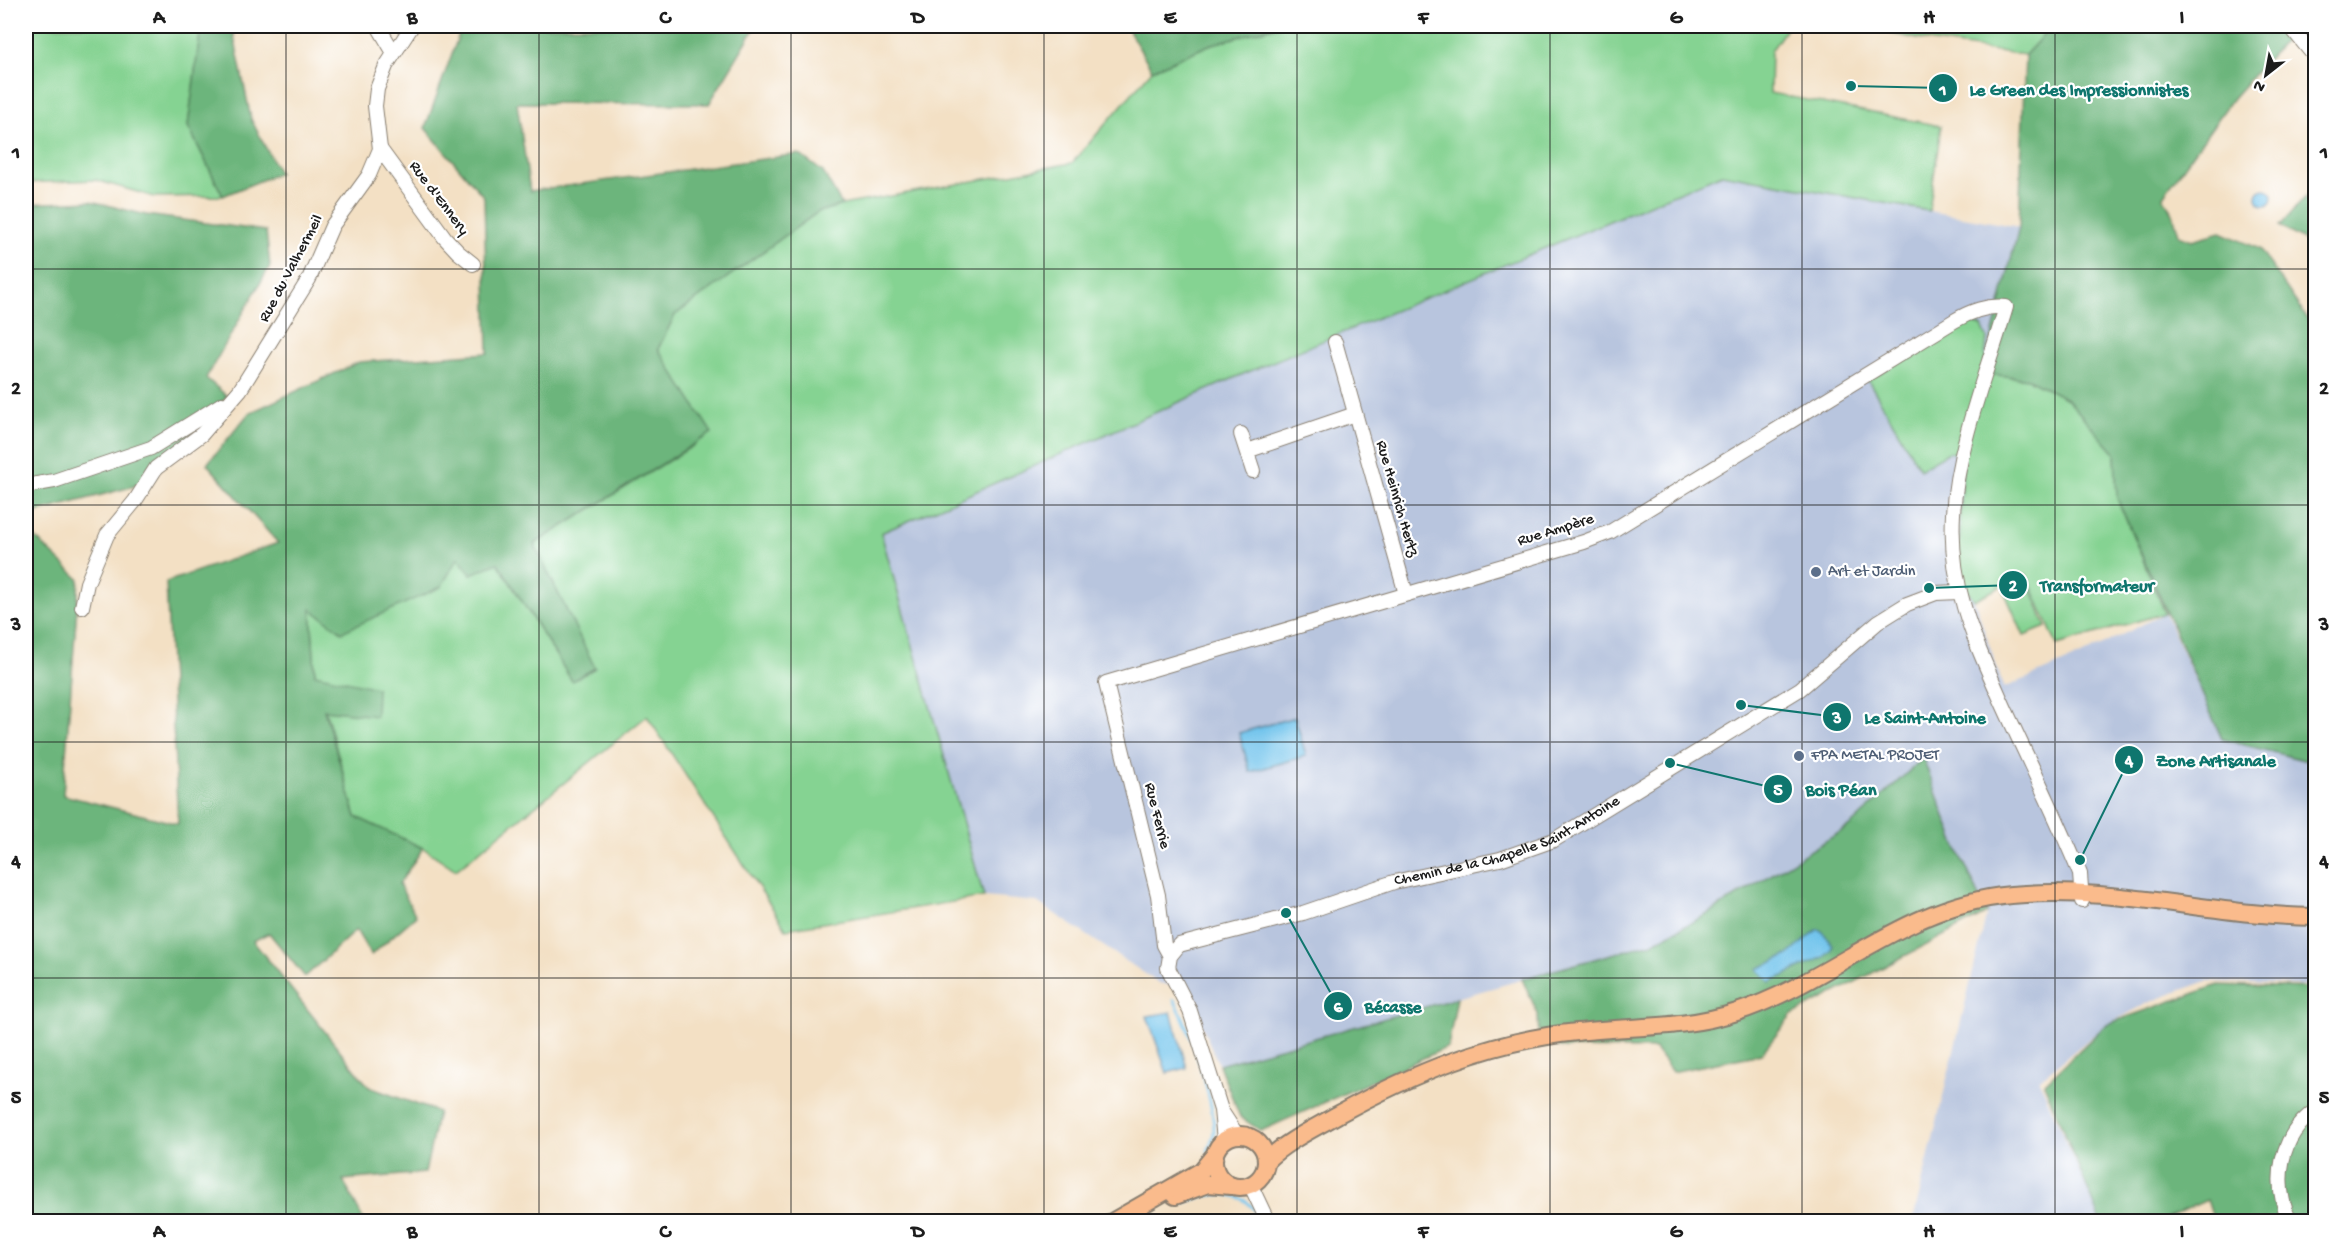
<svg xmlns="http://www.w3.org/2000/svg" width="2341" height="1247" font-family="'Gochi Hand',sans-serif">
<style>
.industrial{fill:#b8c5de}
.green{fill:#85d392;stroke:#507857;stroke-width:1.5}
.forest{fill:#6cb57c;stroke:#44684c;stroke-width:1.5}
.water{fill:#6fc3ec;stroke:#467084;stroke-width:1.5}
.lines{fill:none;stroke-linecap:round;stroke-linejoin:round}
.stream{stroke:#6fc3ec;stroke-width:3}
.minor-casing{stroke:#887e70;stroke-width:16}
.major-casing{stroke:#887e70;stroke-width:20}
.minor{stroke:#fff;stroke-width:14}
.major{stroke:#fabb8c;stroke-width:16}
.grid{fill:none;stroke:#1c1c1c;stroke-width:1.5;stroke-opacity:0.55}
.service-dot{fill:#5c6f8a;stroke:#fff;stroke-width:2}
.labels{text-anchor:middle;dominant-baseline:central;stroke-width:4.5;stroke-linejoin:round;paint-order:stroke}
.street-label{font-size:16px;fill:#1c1c1c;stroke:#fff}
.service-label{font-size:16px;fill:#4e5e75;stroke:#fff;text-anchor:start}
.leader{fill:none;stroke:#0f766e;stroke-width:2}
.callout-dot{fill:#0f766e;stroke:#fff;stroke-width:2}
.mark-label{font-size:18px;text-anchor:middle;font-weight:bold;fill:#fff}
.callout-label{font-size:18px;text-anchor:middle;font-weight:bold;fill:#0f766e;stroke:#fff;stroke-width:4.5;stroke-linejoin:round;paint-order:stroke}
.neatline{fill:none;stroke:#1c1c1c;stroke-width:2}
.grid-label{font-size:20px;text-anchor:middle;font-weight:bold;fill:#1c1c1c}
</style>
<rect width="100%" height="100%" fill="#fff"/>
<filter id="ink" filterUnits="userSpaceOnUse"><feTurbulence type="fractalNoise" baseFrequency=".0167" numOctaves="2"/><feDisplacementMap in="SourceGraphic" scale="12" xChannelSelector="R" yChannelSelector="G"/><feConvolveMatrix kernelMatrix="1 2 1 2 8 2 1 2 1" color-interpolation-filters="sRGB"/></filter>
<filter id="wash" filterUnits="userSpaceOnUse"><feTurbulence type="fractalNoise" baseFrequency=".008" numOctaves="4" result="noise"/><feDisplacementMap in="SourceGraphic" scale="24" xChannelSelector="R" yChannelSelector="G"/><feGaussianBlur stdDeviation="1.35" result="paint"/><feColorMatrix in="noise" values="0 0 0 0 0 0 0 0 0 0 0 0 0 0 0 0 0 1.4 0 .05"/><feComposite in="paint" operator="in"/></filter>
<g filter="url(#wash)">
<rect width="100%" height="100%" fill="#f3e0c4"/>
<!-- industrial -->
<polygon class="industrial" points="1722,174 2019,227 1963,455 1958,576 1974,600 2004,688 2086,653 2165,613 2222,739 2315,763 2315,986 2207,981 2152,1001 2106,1025 2039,1080 2101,1221 1913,1221 1987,913 1956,845 1922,759 1850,826 1706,915 1652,943 1219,1065 1186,989 1159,983 1037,902 984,897 881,533 1241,375"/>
<!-- green -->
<g class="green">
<polygon points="26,26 201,26 188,126 223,196 154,197 96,180 26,183"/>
<polygon points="1277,26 1788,26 1771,51 1770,93 1941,126 1929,211 1722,174 1241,375 881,533 984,897 786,929 647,716 456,870 423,848 356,817 315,674 311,608 342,632 458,558 498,563 572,681 594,668 534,544 696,444 658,349 675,315 818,212 842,205 1072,163 1152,70 1209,45"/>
<polygon points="1852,26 2052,26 2025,55 1934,42"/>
<polygon points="1970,322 1982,326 1987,338 1983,373 2029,379 2067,399 2115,453 2117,498 2165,613 2057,645 2026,574 1974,600 1958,576 1963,455 1949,452 1920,469 1868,380 1961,323"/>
<polygon points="2028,580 2046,627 2024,636 2004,591"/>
</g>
<!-- forest -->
<g class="forest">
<polygon points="201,26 232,26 251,119 279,173 223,196 188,126"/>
<polygon points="462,26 756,26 709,104 517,103 530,191 799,154 823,172 842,205 818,212 675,315 658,349 712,433 534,544 595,668 572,681 498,563 471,574 458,558 441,587 342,632 311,609 315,674 377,688 376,716 324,710 356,817 423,848 399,884 416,916 371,955 356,930 305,977 269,933 253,941 369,1087 438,1112 425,1173 343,1180 364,1221 26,1221 26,529 79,579 63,795 178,824 166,582 278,543 207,464 249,413 359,362 488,353 484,197 425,128"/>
<polygon points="1126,26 1277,26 1209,45 1152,70"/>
<polygon points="2052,26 2293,26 2286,39 2233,98 2163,196 2174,217 2179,235 2192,240 2221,232 2260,249 2315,330 2315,763 2222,739 2117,498 2115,453 2067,399 2029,379 1983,373 2019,227 2025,55"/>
<polygon points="2315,186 2315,248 2280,226"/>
<polygon points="91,201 146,215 266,231 270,266 206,378 227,396 188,438 135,486 26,515 26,204"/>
<polygon points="1923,758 1956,845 1987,913 1792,1015 1761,1054 1672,1072 1655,1049 1565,1048 1539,1041 1538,1014 1522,979 1652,943 1706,915 1850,826"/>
<polygon points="2218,985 2315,988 2315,1221 2214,1221 2207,1200 2160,1221 2101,1221 2044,1084 2107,1024"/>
<polygon points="1457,998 1448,1047 1261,1131 1240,1117 1219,1065"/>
</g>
<!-- water -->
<g class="water">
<circle cx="2265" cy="197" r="8"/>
<polygon points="1295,717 1306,756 1250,772 1239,733"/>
<polygon points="1818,929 1822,931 1833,945 1832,950 1824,957 1770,982 1757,969 1788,955"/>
<polygon points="1171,1012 1187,1068 1167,1073 1147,1016"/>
</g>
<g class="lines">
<!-- stream -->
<g class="stream">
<path d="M1174,1000C1189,1024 1214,1102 1214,1130C1214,1138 1210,1144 1207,1152"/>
<path d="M1182,1203C1206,1194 1239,1186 1256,1212"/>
</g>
</g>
</g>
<g filter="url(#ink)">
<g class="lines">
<!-- minor casing -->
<g class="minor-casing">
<g id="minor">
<polyline points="378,26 394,53"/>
<polyline points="2290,26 2316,58"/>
<polyline points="380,149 445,238 458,252 473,264"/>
<polyline points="1335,342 1406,594"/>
<polyline points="1241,434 1253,471"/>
<polyline points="1247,451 1355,414"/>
<polyline points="26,486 54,481 151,448 222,404"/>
<polyline points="82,607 87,583 107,535 135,501 156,468 202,434 240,390 309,279 332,226 369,175 380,149 375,106 377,89 386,66 412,26"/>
<path d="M1170,956L1164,945L1158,895L1106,683L1584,542L1610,532L1954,321C1971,311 1987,305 2006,307C1987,372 1957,446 1953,514C1949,586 1973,637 2001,700C2027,758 2056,815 2080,874L2082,901"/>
<polyline points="1222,1112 1237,1135"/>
<path id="s1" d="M1224,1140L1221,1110L1190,1011L1168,968L1170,956L1179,945L1303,913L1394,882L1500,859L1554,840L1800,689L1878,622L1907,604L1936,593L1959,592"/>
<polyline points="1251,1186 1268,1222"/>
<path d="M2290,1222C2272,1182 2279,1136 2316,1110"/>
</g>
</g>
<!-- major casing -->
<g class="major-casing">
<g id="major">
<circle cx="1240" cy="1161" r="26"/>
<path d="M1267,1160C1287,1141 1313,1129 1337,1115C1413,1073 1490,1041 1577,1032C1630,1026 1685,1029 1737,1012C1835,980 1902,905 2011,895C2114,885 2213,916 2316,917"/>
<polyline points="1175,1196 1208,1184 1231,1186"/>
<polyline points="1112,1222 1201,1171 1215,1154"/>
</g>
</g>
<!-- minor -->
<use href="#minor" class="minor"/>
<!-- major -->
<use href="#major" class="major"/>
</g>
</g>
<!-- grid -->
<path class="grid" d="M286,26V1222M539,26V1222M791,26V1222M1044,26V1222M1297,26V1222M1550,26V1222M1802,26V1222M2055,26V1222M26,269H2316M26,505H2316M26,742H2316M26,978H2316"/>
<!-- markers -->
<g class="service-dot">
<circle cx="1816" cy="572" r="6"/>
<circle cx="1799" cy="756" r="6"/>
</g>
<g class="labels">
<!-- street labels -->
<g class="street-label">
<text transform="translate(438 199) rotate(53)">Rue d'Ennery</text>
<text transform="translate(292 269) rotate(-62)">Rue du Valhermeil</text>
<text transform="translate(1396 499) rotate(74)">Rue Heinrich Hertz</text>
<text transform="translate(1556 531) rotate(-17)">Rue Ampère</text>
<text transform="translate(1156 816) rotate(76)">Rue Ferrie</text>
<text stroke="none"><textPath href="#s1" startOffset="554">Chemin de la Chapelle Saint-Antoine</textPath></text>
</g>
<!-- service labels -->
<g class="service-label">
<text x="1828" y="572">Art et Jardin</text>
<text x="1811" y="756">FPA METAL PROJET</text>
</g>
</g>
<!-- callouts -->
<path class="leader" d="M1851 86L1943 88M1929 588L2013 585M1741 705L1837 717M2080 860L2129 760M1670 763L1778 789M1286 913L1338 1006"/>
<g class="callout-dot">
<circle cx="1851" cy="86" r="6"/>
<circle cx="1929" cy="588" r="6"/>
<circle cx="1741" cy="705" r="6"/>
<circle cx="2080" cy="860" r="6"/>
<circle cx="1670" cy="763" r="6"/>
<circle cx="1286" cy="913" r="6"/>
<circle cx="1943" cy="88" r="15"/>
<circle cx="2013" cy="585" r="15"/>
<circle cx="1837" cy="717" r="15"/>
<circle cx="2129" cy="760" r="15"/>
<circle cx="1778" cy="789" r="15"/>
<circle cx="1338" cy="1006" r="15"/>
</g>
<g class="mark-label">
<text x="1943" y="95">1</text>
<text x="2013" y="591">2</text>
<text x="1837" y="723">3</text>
<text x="2129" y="766">4</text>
<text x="1778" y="795">5</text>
<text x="1338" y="1012">6</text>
</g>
<g class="callout-label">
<text x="2079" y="95">Le Green des Impressionnistes</text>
<text x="2097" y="591">Transformateur</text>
<text x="1925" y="723">Le Saint-Antoine</text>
<text x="2216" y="766">Zone Artisanale</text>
<text x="1841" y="795">Bois Péan</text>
<text x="1393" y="1012">Bécasse</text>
</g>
<!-- margin -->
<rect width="2341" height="1247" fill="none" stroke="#fff" stroke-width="66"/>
<!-- north arrow -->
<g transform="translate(2266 75) rotate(211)" stroke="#ffffff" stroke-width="4.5" paint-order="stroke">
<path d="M0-4.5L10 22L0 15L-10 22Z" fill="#1c1c1c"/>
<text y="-9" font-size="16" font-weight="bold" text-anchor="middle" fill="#1c1c1c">N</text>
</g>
<rect x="33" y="33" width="2275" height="1181" class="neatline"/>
<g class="grid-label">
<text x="159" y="23">A</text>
<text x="412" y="23">B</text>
<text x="665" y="23">C</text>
<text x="918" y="23">D</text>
<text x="1170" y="23">E</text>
<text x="1423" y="23">F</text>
<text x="1676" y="23">G</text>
<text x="1929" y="23">H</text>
<text x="2182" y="23">I</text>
<text x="16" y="158">1</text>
<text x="2324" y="158">1</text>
<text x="16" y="394">2</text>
<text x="2324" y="394">2</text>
<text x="16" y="630">3</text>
<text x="2324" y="630">3</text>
<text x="16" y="867">4</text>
<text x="2324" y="867">4</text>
<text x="16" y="1103">5</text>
<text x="2324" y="1103">5</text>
<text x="159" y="1237">A</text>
<text x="412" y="1237">B</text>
<text x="665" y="1237">C</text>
<text x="918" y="1237">D</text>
<text x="1170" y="1237">E</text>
<text x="1423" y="1237">F</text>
<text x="1676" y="1237">G</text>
<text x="1929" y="1237">H</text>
<text x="2182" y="1237">I</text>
</g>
</svg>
